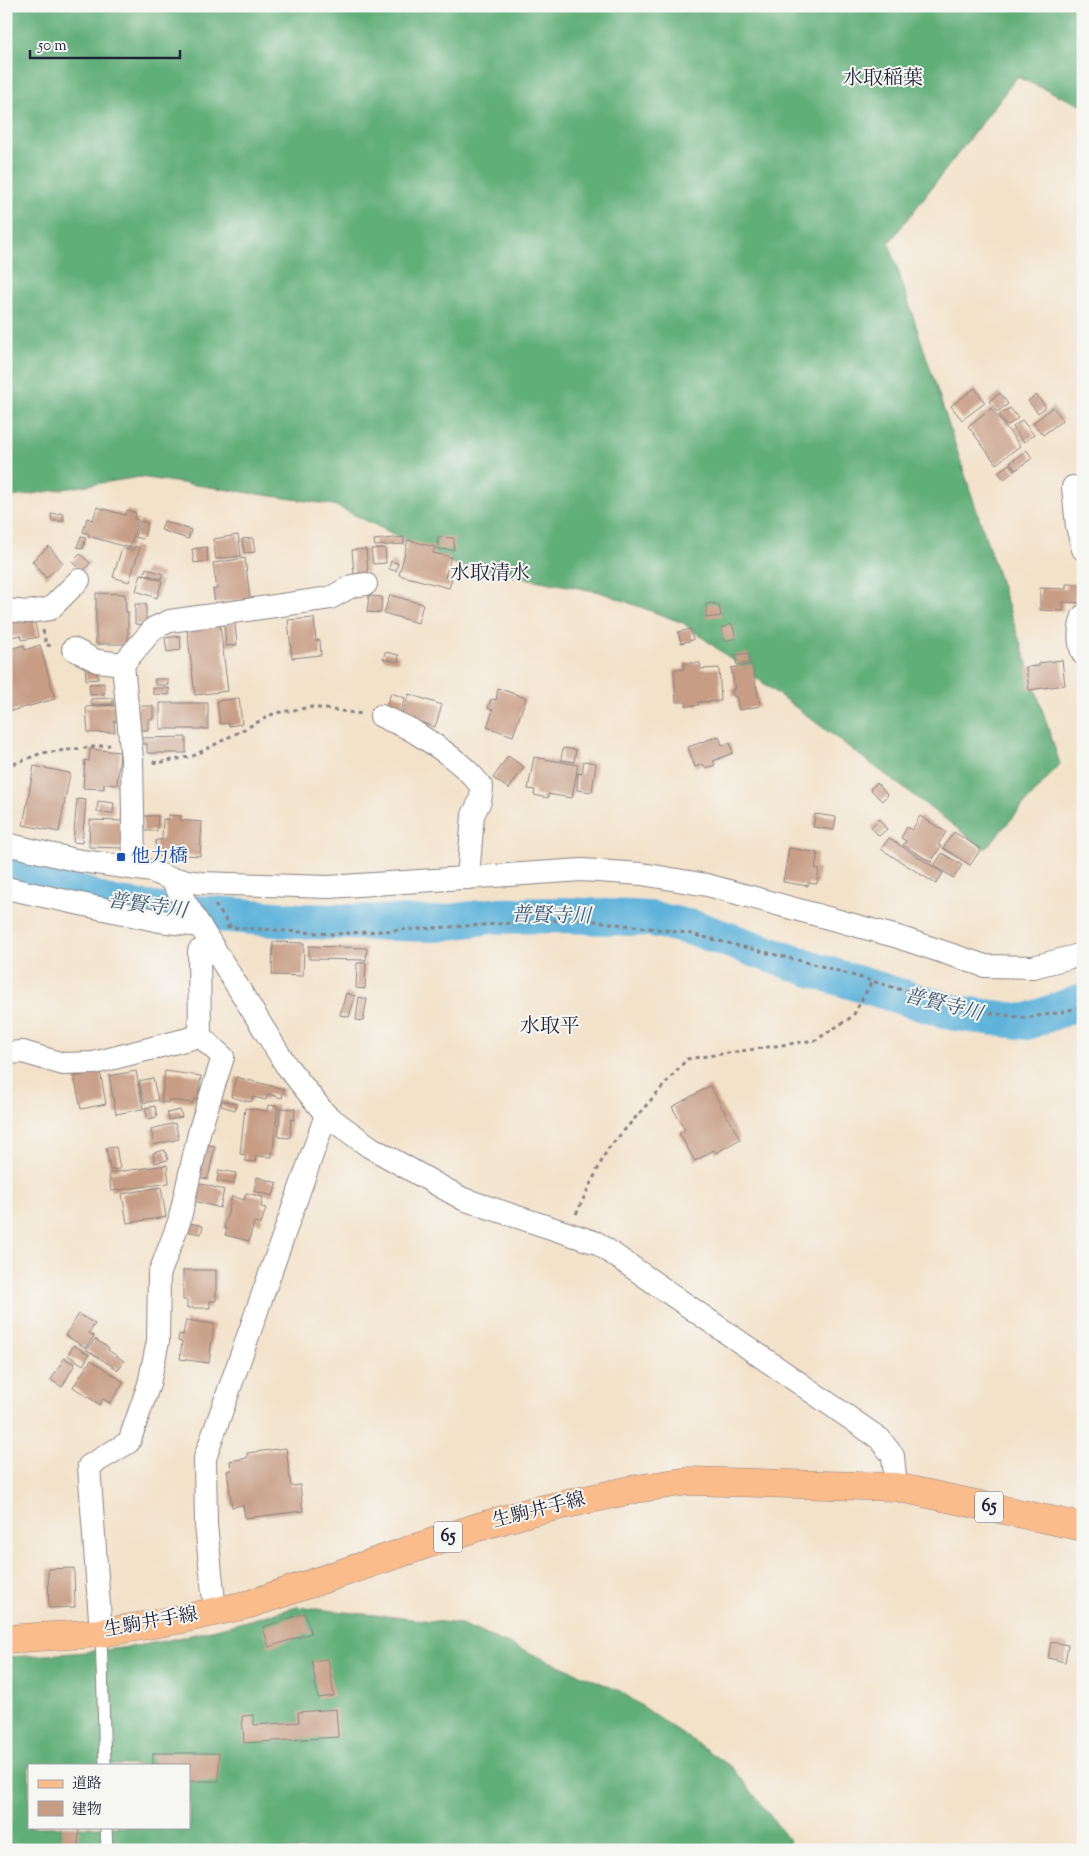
<svg xmlns="http://www.w3.org/2000/svg" width="1089" height="1856" font-family="'Sorts Mill Goudy','Noto Serif JP',serif">
<style>
.forest{fill:#61ae78;stroke:#42685a;fill-rule:evenodd}
.lines{fill:none;stroke-linecap:round;stroke-linejoin:round}
.river{stroke:#5eb3da;stroke-width:36}
.building{fill:#c79d85}
.service-casing{stroke:#8a8282;stroke-width:13}
.minor-casing{stroke:#8a8282;stroke-width:24}
.primary-casing{stroke:#8a8282;stroke-width:29}
.path{stroke:#8a8282;stroke-width:3;stroke-dasharray:4 4;stroke-linecap:butt}
.service{stroke:#fff;stroke-width:11}
.minor{stroke:#fff;stroke-width:22}
.primary{stroke:#fabc8b;stroke-width:28}
.transit-dot{fill:#1a4fb4;stroke:#f6f6f2;stroke-width:2}
.labels{text-anchor:middle;dominant-baseline:central;stroke-width:4;stroke-linejoin:round;paint-order:stroke}
.shield{fill:#f6f6f2;stroke:#626272;stroke-width:1}
.shield-label{font-size:18px;font-weight:bold;fill:#22223b}
.transit-label{font-size:19px;fill:#164399;stroke:#f6f6f2;text-anchor:start}
.street-label{font-size:19px;fill:#22223b;stroke:#f6f6f2}
.neighbourhood-label{font-size:20px;fill:#22223b;stroke:#f6f6f2}
.water-label{font-size:20px;font-style:italic;fill:#375573;stroke:#f6f6f2}
</style>
<rect width="100%" height="100%" fill="#f6f6f2"/>
<filter id="ink" filterUnits="userSpaceOnUse"><feTurbulence type="fractalNoise" baseFrequency=".02" numOctaves="2"/><feDisplacementMap in="SourceGraphic" scale="10" xChannelSelector="R" yChannelSelector="G"/><feConvolveMatrix kernelMatrix="1 2 1 2 8 2 1 2 1" color-interpolation-filters="sRGB"/></filter>
<filter id="wash" filterUnits="userSpaceOnUse"><feTurbulence type="fractalNoise" baseFrequency=".0096" numOctaves="4" result="noise"/><feDisplacementMap in="SourceGraphic" scale="20" xChannelSelector="R" yChannelSelector="G"/><feGaussianBlur stdDeviation="1.12" result="paint"/><feColorMatrix in="noise" values="0 0 0 0 0 0 0 0 0 0 0 0 0 0 0 0 0 1.4 0 .05"/><feComposite in="paint" operator="in"/></filter>
<g filter="url(#wash)">
<rect width="100%" height="100%" fill="#f3e2ca"/>
<!-- forest -->
<g class="forest">
<polygon points="6,6 1083,6 1083,106 1017,77 889,243 1060,764 985,849 683,623 600,592 459,566 334,505 140,477 6,498"/>
<path d="M297,1607L461,1624L620,1691L733,1768L789,1840L790,1850H6V1657C52,1655 97,1652 142,1645C195,1636 246,1621 297,1607ZM29,1765H189V1827H29Z"/>
</g>
<g class="lines">
<!-- river -->
<polyline class="river" points="6,873 73,890 107,903 175,913 217,914 299,921 437,924 492,916 565,915 652,919 697,929 817,971 955,1013 1026,1022 1083,1001"/>
</g>
<g id="blocks">
<!-- building -->
<g class="building">
<polygon points="975,388 985,403 962,420 951,406"/>
<polygon points="1000,393 1008,404 997,412 989,401"/>
<polygon points="1036,395 1046,407 1038,413 1028,401"/>
<polygon points="1053,407 1063,420 1043,435 1033,423"/>
<polygon points="991,408 1020,446 996,464 968,426"/>
<polygon points="1010,408 1018,418 1007,426 999,415"/>
<polygon points="1022,420 1034,435 1024,442 1013,427"/>
<polygon points="1027,450 1032,458 1016,470 1010,463"/>
<polygon points="1009,464 1015,471 1004,479 998,472"/>
<polygon points="97,507 125,515 127,510 136,513 134,519 138,520 130,548 88,536 89,534 83,532 87,518 93,520"/>
<polygon points="63,513 64,521 52,521 51,514"/>
<polygon points="140,521 148,523 143,539 135,537"/>
<polygon points="164,521 191,530 188,539 161,530"/>
<polygon points="238,535 241,556 216,559 213,539"/>
<polygon points="81,536 86,537 83,549 77,547"/>
<polygon points="404,537 404,544 375,546 374,540"/>
<polygon points="438,537 454,538 454,550 437,549"/>
<polygon points="253,538 255,552 244,553 242,539"/>
<polygon points="408,540 435,547 433,553 451,557 445,577 452,579 449,588 399,575"/>
<polygon points="49,546 63,563 46,578 32,561"/>
<polygon points="134,546 140,548 129,582 113,577 122,548 132,551"/>
<polygon points="207,547 208,561 194,563 192,549"/>
<polygon points="385,548 386,563 373,564 371,549"/>
<polygon points="366,549 368,572 354,574 352,550"/>
<polygon points="80,554 90,563 82,572 72,562"/>
<polygon points="245,558 250,598 215,603 213,589 217,589 213,563"/>
<polygon points="391,561 398,563 396,571 389,569"/>
<polygon points="146,568 163,574 161,579 144,574"/>
<polygon points="141,574 162,581 157,598 136,591"/>
<polygon points="1066,584 1080,584 1080,603 1063,602 1063,611 1040,610 1040,588 1066,589"/>
<polygon points="96,593 125,594 126,612 128,612 128,644 96,644"/>
<polygon points="390,595 423,604 418,623 384,613"/>
<polygon points="369,596 382,597 381,613 367,612"/>
<polygon points="715,603 715,605 719,605 721,616 706,618 706,604"/>
<polygon points="135,604 146,604 146,625 135,624"/>
<polygon points="314,618 316,641 320,640 321,655 292,658 288,620"/>
<polygon points="34,619 38,637 22,640 21,635 11,637 7,620"/>
<polygon points="235,623 237,645 226,646 224,624"/>
<polygon points="732,624 736,638 725,641 721,628"/>
<polygon points="220,625 228,691 195,695 187,629"/>
<polygon points="691,629 693,640 681,643 678,632"/>
<polygon points="180,636 181,650 167,652 165,638"/>
<polygon points="24,645 25,650 40,645 55,699 11,711 9,703 6,704 6,650"/>
<polygon points="385,652 399,655 398,662 383,659"/>
<polygon points="748,653 750,662 737,665 735,655"/>
<polygon points="1062,660 1065,685 1029,690 1026,667 1039,666 1039,663"/>
<polygon points="684,663 700,663 701,669 719,668 721,701 698,702 699,705 686,706 686,702 676,702 674,670 684,669"/>
<polygon points="752,664 760,706 739,710 736,696 733,696 732,689 735,689 731,668"/>
<polygon points="97,665 98,679 86,680 85,666"/>
<rect x="155" y="679" width="13" height="6"/>
<polygon points="104,683 104,694 90,695 89,684"/>
<polygon points="153,688 169,688 169,695 153,694"/>
<polygon points="498,688 526,698 513,736 487,727 493,710 488,708 491,699 496,700"/>
<polygon points="391,693 405,698 398,718 384,713"/>
<polygon points="409,694 442,705 435,727 401,716"/>
<polygon points="113,698 113,704 91,705 91,699"/>
<polygon points="239,698 242,724 229,726 228,723 220,724 217,701"/>
<rect x="160" y="703" width="48" height="26"/>
<polygon points="116,705 117,721 114,721 115,732 88,733 86,707"/>
<polygon points="135,706 153,706 153,719 148,719 148,730 135,730"/>
<polygon points="719,736 722,745 730,743 733,753 713,761 715,765 705,768 703,764 695,767 688,747"/>
<polygon points="186,737 186,753 147,753 147,744 141,744 141,738"/>
<polygon points="563,748 576,750 574,762 561,760"/>
<polygon points="90,749 120,752 117,785 104,784 104,789 83,788 85,760 89,761"/>
<polygon points="508,756 524,767 509,789 493,778"/>
<polygon points="534,757 578,765 572,798 548,794 548,798 534,795 535,790 528,789"/>
<polygon points="584,761 596,763 592,792 577,790 578,773 582,774"/>
<polygon points="34,766 70,773 59,832 23,825"/>
<polygon points="877,783 888,795 882,801 870,789"/>
<polygon points="77,799 86,800 82,843 73,842"/>
<polygon points="98,801 114,803 113,813 97,812"/>
<polygon points="815,814 836,817 834,830 813,827"/>
<polygon points="168,815 181,816 180,820 202,822 200,856 169,854 168,857 155,856 156,840 162,840 163,819 168,819"/>
<polygon points="143,816 158,816 157,831 143,831"/>
<polygon points="920,816 946,832 938,845 941,846 931,862 903,845 906,841 901,838 907,827 912,830"/>
<polygon points="879,819 887,829 879,836 871,827"/>
<polygon points="90,820 124,821 123,848 89,847"/>
<polygon points="954,832 981,849 970,865 943,848"/>
<polygon points="889,838 943,873 936,884 881,849"/>
<polygon points="789,848 818,853 815,868 819,869 817,884 808,883 808,886 783,882"/>
<polygon points="942,853 962,865 954,878 934,866"/>
<polygon points="273,942 304,943 303,976 272,975"/>
<polygon points="309,946 367,948 366,960 309,959"/>
<polygon points="357,963 366,963 365,989 356,988"/>
<polygon points="346,993 355,996 349,1017 340,1015"/>
<polygon points="359,997 367,999 363,1021 356,1020"/>
<polygon points="100,1071 106,1104 81,1109 74,1077"/>
<polygon points="136,1071 143,1109 116,1114 109,1076"/>
<polygon points="165,1071 201,1076 198,1099 194,1099 193,1103 168,1100 168,1103 161,1102"/>
<polygon points="236,1077 284,1089 282,1098 268,1094 266,1100 253,1097 251,1102 231,1097"/>
<polygon points="153,1078 158,1100 144,1103 139,1081"/>
<polygon points="710,1086 740,1139 716,1153 714,1150 695,1161 679,1133 685,1130 672,1107"/>
<polygon points="222,1100 237,1104 235,1110 221,1106"/>
<polygon points="268,1105 278,1106 272,1157 256,1156 255,1162 245,1161 246,1155 240,1154 245,1108 267,1111"/>
<polygon points="155,1106 157,1117 148,1119 145,1108"/>
<polygon points="280,1108 295,1109 294,1120 291,1119 290,1138 278,1137"/>
<polygon points="180,1110 182,1117 169,1120 167,1113"/>
<polygon points="175,1123 179,1139 154,1145 151,1129"/>
<polygon points="204,1144 215,1146 208,1179 198,1177"/>
<polygon points="116,1147 120,1169 110,1170 106,1148"/>
<polygon points="165,1150 168,1160 155,1163 153,1153"/>
<polygon points="167,1165 169,1183 111,1191 109,1173"/>
<polygon points="219,1170 236,1173 234,1184 217,1181"/>
<polygon points="257,1177 277,1183 273,1196 254,1191"/>
<polygon points="199,1183 224,1190 220,1208 194,1201"/>
<polygon points="161,1187 166,1217 127,1223 122,1194"/>
<polygon points="246,1193 263,1197 261,1207 266,1208 261,1224 254,1222 249,1241 225,1235 227,1229 224,1228 232,1196 244,1200"/>
<polygon points="186,1222 203,1226 201,1234 185,1231"/>
<polygon points="183,1270 216,1270 216,1301 210,1301 210,1308 187,1308 187,1300 183,1300"/>
<polygon points="79,1314 95,1324 89,1333 94,1336 86,1348 65,1335"/>
<polygon points="186,1320 214,1324 209,1363 180,1359 182,1342 178,1341 179,1334 183,1335"/>
<polygon points="95,1339 109,1348 108,1350 124,1361 118,1370 87,1350"/>
<polygon points="74,1345 89,1355 83,1365 68,1355"/>
<polygon points="64,1358 75,1364 62,1387 51,1380"/>
<polygon points="91,1360 124,1382 110,1403 103,1399 100,1405 73,1387"/>
<polygon points="286,1448 291,1486 300,1485 303,1511 245,1518 243,1505 232,1507 227,1471 231,1470 230,1461 247,1458 247,1453"/>
<polygon points="74,1568 75,1607 49,1608 48,1569"/>
<polygon points="305,1613 311,1633 269,1647 263,1627"/>
<polygon points="1051,1642 1068,1645 1065,1662 1048,1658"/>
<polygon points="328,1659 334,1696 318,1698 312,1661"/>
<polygon points="336,1709 338,1737 244,1743 242,1716 253,1715 254,1725 299,1722 298,1712"/>
<polygon points="153,1753 219,1753 219,1781 189,1781 189,1765 153,1765"/>
<polygon points="62,1827 79,1827 78,1850 61,1850"/>
</g>
</g>
</g>
<g filter="url(#ink)">
<use href="#blocks" fill-opacity="0" stroke="#8a8282" stroke-width="1"/>
<g class="lines">
<!-- service casing -->
<g class="service-casing">
<g id="service">
<polyline points="101,1633 105,1765"/>
<polyline points="106,1827 107,1850"/>
</g>
</g>
<!-- minor casing -->
<g class="minor-casing">
<g id="minor">
<polyline points="1073,487 1077,526 1083,549"/>
<polyline points="6,610 28,612 50,609 79,580"/>
<path d="M1083,616C1079,628 1078,642 1083,654"/>
<polyline points="73,649 97,661 123,664"/>
<path d="M381,716C393,722 406,726 416,733C437,746 469,767 482,788L480,801L473,815L468,878"/>
<polyline points="6,844 75,860 152,871 171,879 286,1065 326,1115 370,1147 463,1199 597,1243 880,1439 893,1456 896,1487"/>
<polyline points="134,868 132,759 123,664 154,628 170,621 330,598 352,586 366,584"/>
<polyline points="171,879 201,883 329,887 582,870 642,874 707,885 898,937 985,966 1033,967 1083,954"/>
<polyline points="6,888 160,921 200,926"/>
<polyline points="6,1053 23,1052 63,1064 94,1063 200,1036"/>
<polyline points="215,1611 206,1525 205,1458 326,1115"/>
<polyline points="101,1633 89,1466 129,1442 149,1384 158,1341 159,1275 179,1222 200,1129 223,1057 200,1036 199,951 214,948"/>
</g>
</g>
<!-- primary casing -->
<g class="primary-casing">
<polyline id="primary" points="6,1639 101,1633 177,1620 250,1604 478,1527 530,1512 636,1489 689,1481 896,1487 1083,1527"/>
</g>
<!-- path -->
<g class="path">
<polyline points="43,630 46,645 53,646"/>
<polyline points="153,762 157,763 193,756 275,713 312,707 362,714"/>
<polyline points="6,767 42,753 110,745"/>
<polyline points="215,905 231,927"/>
<polyline points="226,927 334,934 579,919 687,933 821,966 970,1010 1024,1018 1063,1012 1083,1006"/>
<polyline points="576,1214 607,1150 687,1059 816,1040 853,1016 872,981"/>
</g>
<!-- service -->
<use href="#service" class="service"/>
<!-- minor -->
<use href="#minor" class="minor"/>
<!-- primary -->
<use href="#primary" class="primary"/>
</g>
</g>
<!-- markers -->
<rect class="transit-dot" x="116" y="852" width="10" height="10" rx="2.5"/>
<g class="labels">
<!-- shield labels -->
<g class="shield">
<rect x="975" y="1491.5" width="28" height="31" rx="4"/>
<rect x="434" y="1521.5" width="28" height="31" rx="4"/>
</g>
<g class="shield-label">
<text x="989" y="1507">65</text>
<text x="448" y="1537">65</text>
</g>
<!-- transit labels -->
<g class="transit-label">
<text x="131" y="857">他力橋</text>
</g>
<!-- street labels -->
<g class="street-label">
<text transform="translate(539 1511) rotate(-14)">生駒井手線</text>
<text transform="translate(151 1623) rotate(-10)">生駒井手線</text>
</g>
<!-- neighbourhood labels -->
<g class="neighbourhood-label">
<text x="883" y="79">水取稲葉</text>
<text x="490" y="574">水取清水</text>
<text x="550" y="1027">水取平</text>
</g>
<!-- water labels -->
<g class="water-label">
<text transform="translate(147 907) rotate(8)">普賢寺川</text>
<text transform="translate(551 917) rotate(1)">普賢寺川</text>
<text transform="translate(943 1006) rotate(14)">普賢寺川</text>
</g>
</g>
<!-- margin -->
<rect width="1089" height="1856" fill="none" stroke="#f6f6f2" stroke-width="25"/>
<!-- legend -->
<rect x="28" y="1764" width="162" height="65" fill="#f6f6f2" stroke="#a1a1a9"/>
<rect x="38" y="1780" width="25" height="8" fill="#fabc8b" stroke="#a1a1a9"/>
<text x="72" y="1788" font-size="15" fill="#22223b">道路</text>
<rect x="38" y="1801" width="25" height="15" fill="#c79d85" stroke="#a1a1a9"/>
<text x="72" y="1814" font-size="15" fill="#22223b">建物</text>
<!-- scale -->
<path d="M30 50v8h150v-8" fill="none" stroke="#22223b" stroke-width="2.5"/>
<text x="38" y="50" font-size="15" fill="#22223b" stroke="#f6f6f2" stroke-width="4" paint-order="stroke">50 m</text>
</svg>
